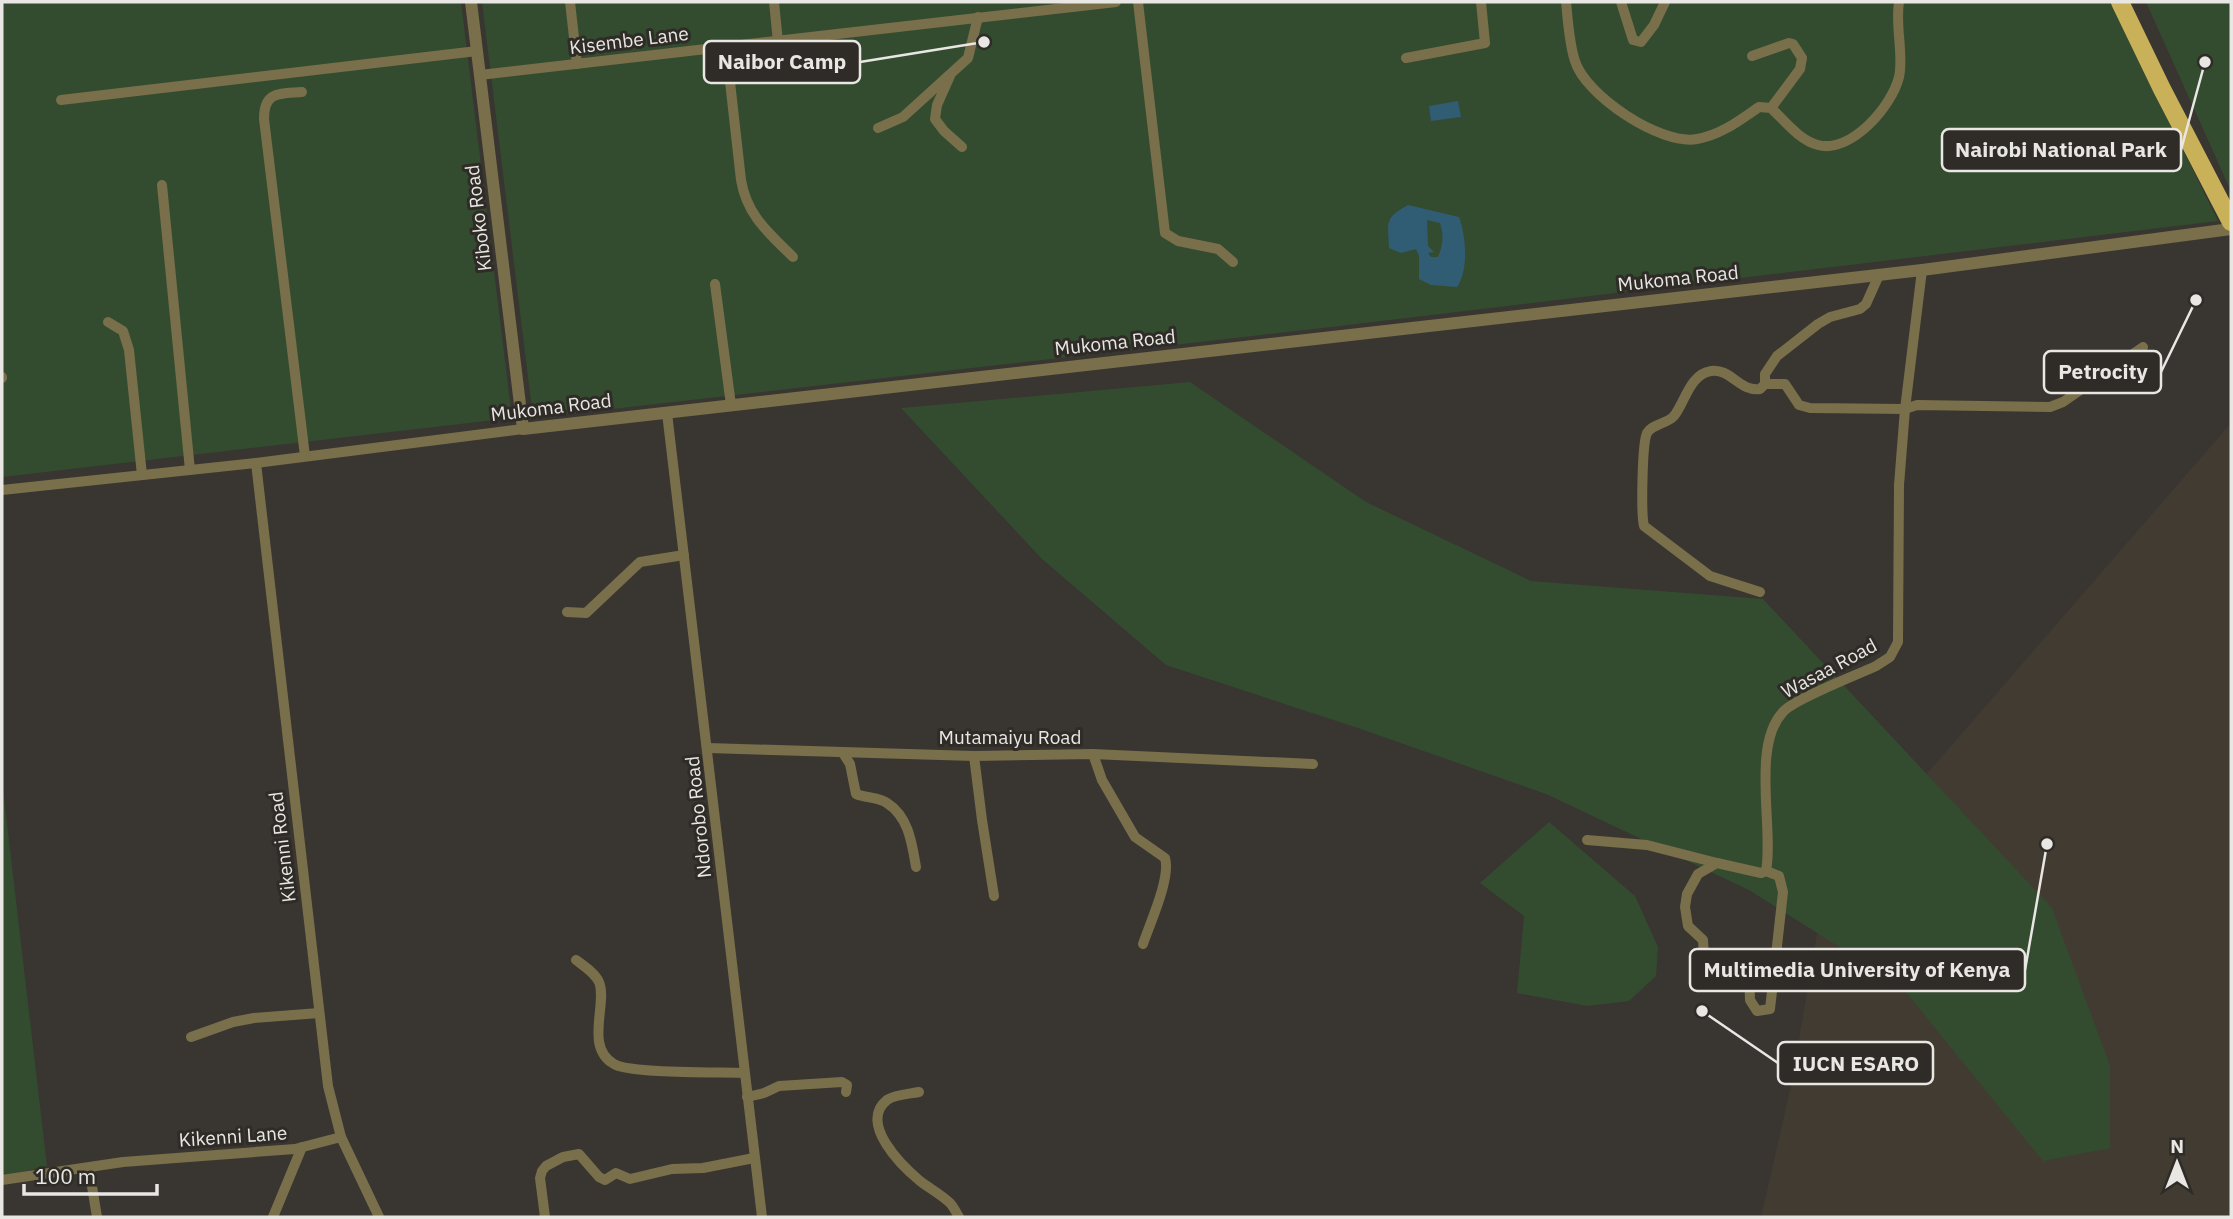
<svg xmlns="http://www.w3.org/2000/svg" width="2233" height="1219" font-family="'IBM Plex Sans',sans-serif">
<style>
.built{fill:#423b31}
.green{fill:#334c30}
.water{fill:#305d74;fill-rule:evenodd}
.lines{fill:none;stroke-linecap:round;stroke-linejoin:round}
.minor{stroke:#796f4a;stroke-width:10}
.tertiary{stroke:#796f4a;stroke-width:12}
.trunk{stroke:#c8b158;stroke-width:18}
.labels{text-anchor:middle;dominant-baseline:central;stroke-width:6;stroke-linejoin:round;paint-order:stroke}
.street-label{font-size:19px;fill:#e9e7e4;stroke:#2f2b27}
.leader{fill:none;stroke:#e9e7e4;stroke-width:2.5}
.callout-dot{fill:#e9e7e4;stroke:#2f2b27;stroke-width:2.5}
.callout{fill:#2f2b27;stroke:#e9e7e4;stroke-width:2.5}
.callout-label{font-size:21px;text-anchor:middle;font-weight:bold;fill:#e9e7e4}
</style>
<rect width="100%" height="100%" fill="#393531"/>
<!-- built -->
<polygon class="built" points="2231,423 2231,1217 1761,1217 1791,1086 1826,881 1898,807"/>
<!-- green -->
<g class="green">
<polygon points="2,2 461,2 512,418 2,477"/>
<polygon points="482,2 2110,2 2218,221 1331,327 533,418"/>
<polygon points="2146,2 2231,2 2231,191"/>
<polygon points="1190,382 1366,502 1531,581 1763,599 2052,908 2110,1066 2110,1148 2043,1161 1901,986 1749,890 1546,794 1358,728 1166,665 1042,559 901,408"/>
<polygon points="2,781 47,1166 2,1177"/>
<polygon points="1549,822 1635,896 1658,947 1656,976 1629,1001 1587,1006 1517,993 1524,916 1480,883"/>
</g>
<!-- water -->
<g class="water">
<polygon points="1458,101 1461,117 1431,121 1429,106"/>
<path d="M1408,205L1459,217C1466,236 1469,270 1457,287L1431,285L1419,279V256L1416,249L1401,253L1389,248C1388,222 1384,218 1408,205ZM1427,220L1440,223C1444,236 1443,245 1438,257H1431L1428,253L1434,252L1428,246Z"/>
</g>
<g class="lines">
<!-- minor -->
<g class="minor">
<polyline points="570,2 577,64"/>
<polyline points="774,2 778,42"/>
<polyline points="1138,2 1165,233 1178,241 1218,249 1233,262"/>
<path d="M1566,2C1568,21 1569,43 1575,61C1585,95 1661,146 1697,139C1721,135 1740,120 1759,107L1771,108C1785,121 1799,140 1818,145C1851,154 1892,106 1899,77C1904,56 1895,26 1899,2"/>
<polyline points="1621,2 1633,40 1641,42 1654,25 1665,2"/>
<path d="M726,46L741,180C747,216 769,233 793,257"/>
<polyline points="1752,56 1789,43 1793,44 1802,58 1800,69 1771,108"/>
<polyline points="1406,58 1485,43 1481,2"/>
<polyline points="480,75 1116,2"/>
<polyline points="950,76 937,105 935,119 944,131 962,147"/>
<path d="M302,92C279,94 264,91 264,119L305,456"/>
<polyline points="61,100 477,51"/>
<polyline points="878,128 903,117 968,58 978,17"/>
<polyline points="162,185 190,470"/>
<polyline points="715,284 731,405"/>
<polyline points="108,322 123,331 129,350 142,475"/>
<polyline points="2,378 2,377"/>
<polyline points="1765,384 1785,384 1799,405 1810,408 1905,409 1917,405 2050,407 2063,402 2143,347"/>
<polyline points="667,413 762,1217"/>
<polyline points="256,463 328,1086 341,1137 379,1217"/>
<polyline points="2,490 256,463 523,429"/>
<path d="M1760,592L1710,576L1644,526C1641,515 1642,443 1647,433C1652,424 1667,424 1674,416C1685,402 1690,374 1711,371C1731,368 1739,392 1760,389L1765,384V374L1777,356L1818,324L1830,317L1860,309L1866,304L1879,275"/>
<polyline points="567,612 586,613 640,562 684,555"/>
<polyline points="708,748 974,756 1093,754 1313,764"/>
<path d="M843,753L850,764L856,794C866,798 878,797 887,803C909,817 912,844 916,867"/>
<path d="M1093,754L1102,780L1135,837L1165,858C1171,878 1150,923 1143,944"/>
<polyline points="974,756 982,820 994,896"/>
<polyline points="1587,840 1647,845 1717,863"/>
<path d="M576,960C584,966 595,973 599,982C608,1003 584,1047 614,1064C630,1074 719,1072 744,1073"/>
<polyline points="1749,969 1750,1000 1757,1011 1770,1009 1783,892 1779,876 1766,871"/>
<path d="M1705,973L1703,940L1688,926L1685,907L1687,894L1698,874L1717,863L1761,873L1766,871C1774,829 1751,746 1783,712C1794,699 1857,675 1876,666L1890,657L1898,642L1899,485L1905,409L1922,270"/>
<polyline points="191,1037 233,1022 254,1018 319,1013"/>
<path d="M919,1092C909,1094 896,1094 887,1100C858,1123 902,1166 920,1181C929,1188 942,1195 950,1203C954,1207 956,1213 959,1217"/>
<polyline points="747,1097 764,1093 779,1086 842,1082 847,1085 846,1092"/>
<polyline points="89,1168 97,1217"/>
<polyline points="2,1180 123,1162 295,1149 341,1137"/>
<polyline points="273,1217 302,1147"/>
<polyline points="545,1217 540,1178 542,1171 546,1166 563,1157 579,1154 599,1177 605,1180 616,1173 630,1179 672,1169 703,1168 754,1158"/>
</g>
<!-- tertiary -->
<polyline class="tertiary" points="471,2 523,429 1922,270 2231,229"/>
<!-- trunk -->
<polyline class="trunk" points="2120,2 2162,89 2231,222"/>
</g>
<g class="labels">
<!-- street labels -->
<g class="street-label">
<text transform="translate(629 40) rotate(-7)">Kisembe Lane</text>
<text transform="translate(478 218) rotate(-97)">Kiboko Road</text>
<text transform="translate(1678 278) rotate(-6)">Mukoma Road</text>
<text transform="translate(1115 342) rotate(-6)">Mukoma Road</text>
<text transform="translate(551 407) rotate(-7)">Mukoma Road</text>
<text transform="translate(1829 668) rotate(-28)">Wasaa Road</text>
<text x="1010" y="737">Mutamaiyu Road</text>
<text transform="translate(698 817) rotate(-96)">Ndorobo Road</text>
<text transform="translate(282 847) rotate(-97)">Kikenni Road</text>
<text transform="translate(233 1136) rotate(-4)">Kikenni Lane</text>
</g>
</g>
<!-- callouts -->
<path class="leader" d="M984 42L860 62M2205 62L2181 150M2196 300L2161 372M2047 844L2025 970M1702 1011L1778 1063"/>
<g class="callout-dot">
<circle cx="984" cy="42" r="7"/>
<circle cx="2205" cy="62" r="7"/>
<circle cx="2196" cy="300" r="7"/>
<circle cx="2047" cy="844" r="7"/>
<circle cx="1702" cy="1011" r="7"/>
</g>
<g class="callout">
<rect x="704" y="41" width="156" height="42" rx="7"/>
<rect x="1942" y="129" width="239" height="42" rx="7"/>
<rect x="2044" y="351" width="117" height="42" rx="7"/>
<rect x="1690" y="949" width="335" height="42" rx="7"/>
<rect x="1778" y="1042" width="155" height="42" rx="7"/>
</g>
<g class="callout-label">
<text x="782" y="69">Naibor Camp</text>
<text x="2061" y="157">Nairobi National Park</text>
<text x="2103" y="379">Petrocity</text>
<text x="1857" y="977">Multimedia University of Kenya</text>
<text x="1856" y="1071">IUCN ESARO</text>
</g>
<!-- border -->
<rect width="2233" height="1219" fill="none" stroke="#e9e7e4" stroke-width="7"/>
<!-- north arrow -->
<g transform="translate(2177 1163)" stroke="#2f2b27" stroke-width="5" paint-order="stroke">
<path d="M0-5L12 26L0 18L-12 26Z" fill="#e9e7e4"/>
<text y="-10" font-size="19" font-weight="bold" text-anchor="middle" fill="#e9e7e4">N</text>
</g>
<!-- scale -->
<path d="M24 1184v10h133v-10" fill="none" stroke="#e9e7e4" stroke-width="3.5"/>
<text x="35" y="1184" font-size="21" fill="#e9e7e4" stroke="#2f2b27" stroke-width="5" paint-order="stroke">100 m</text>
</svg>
